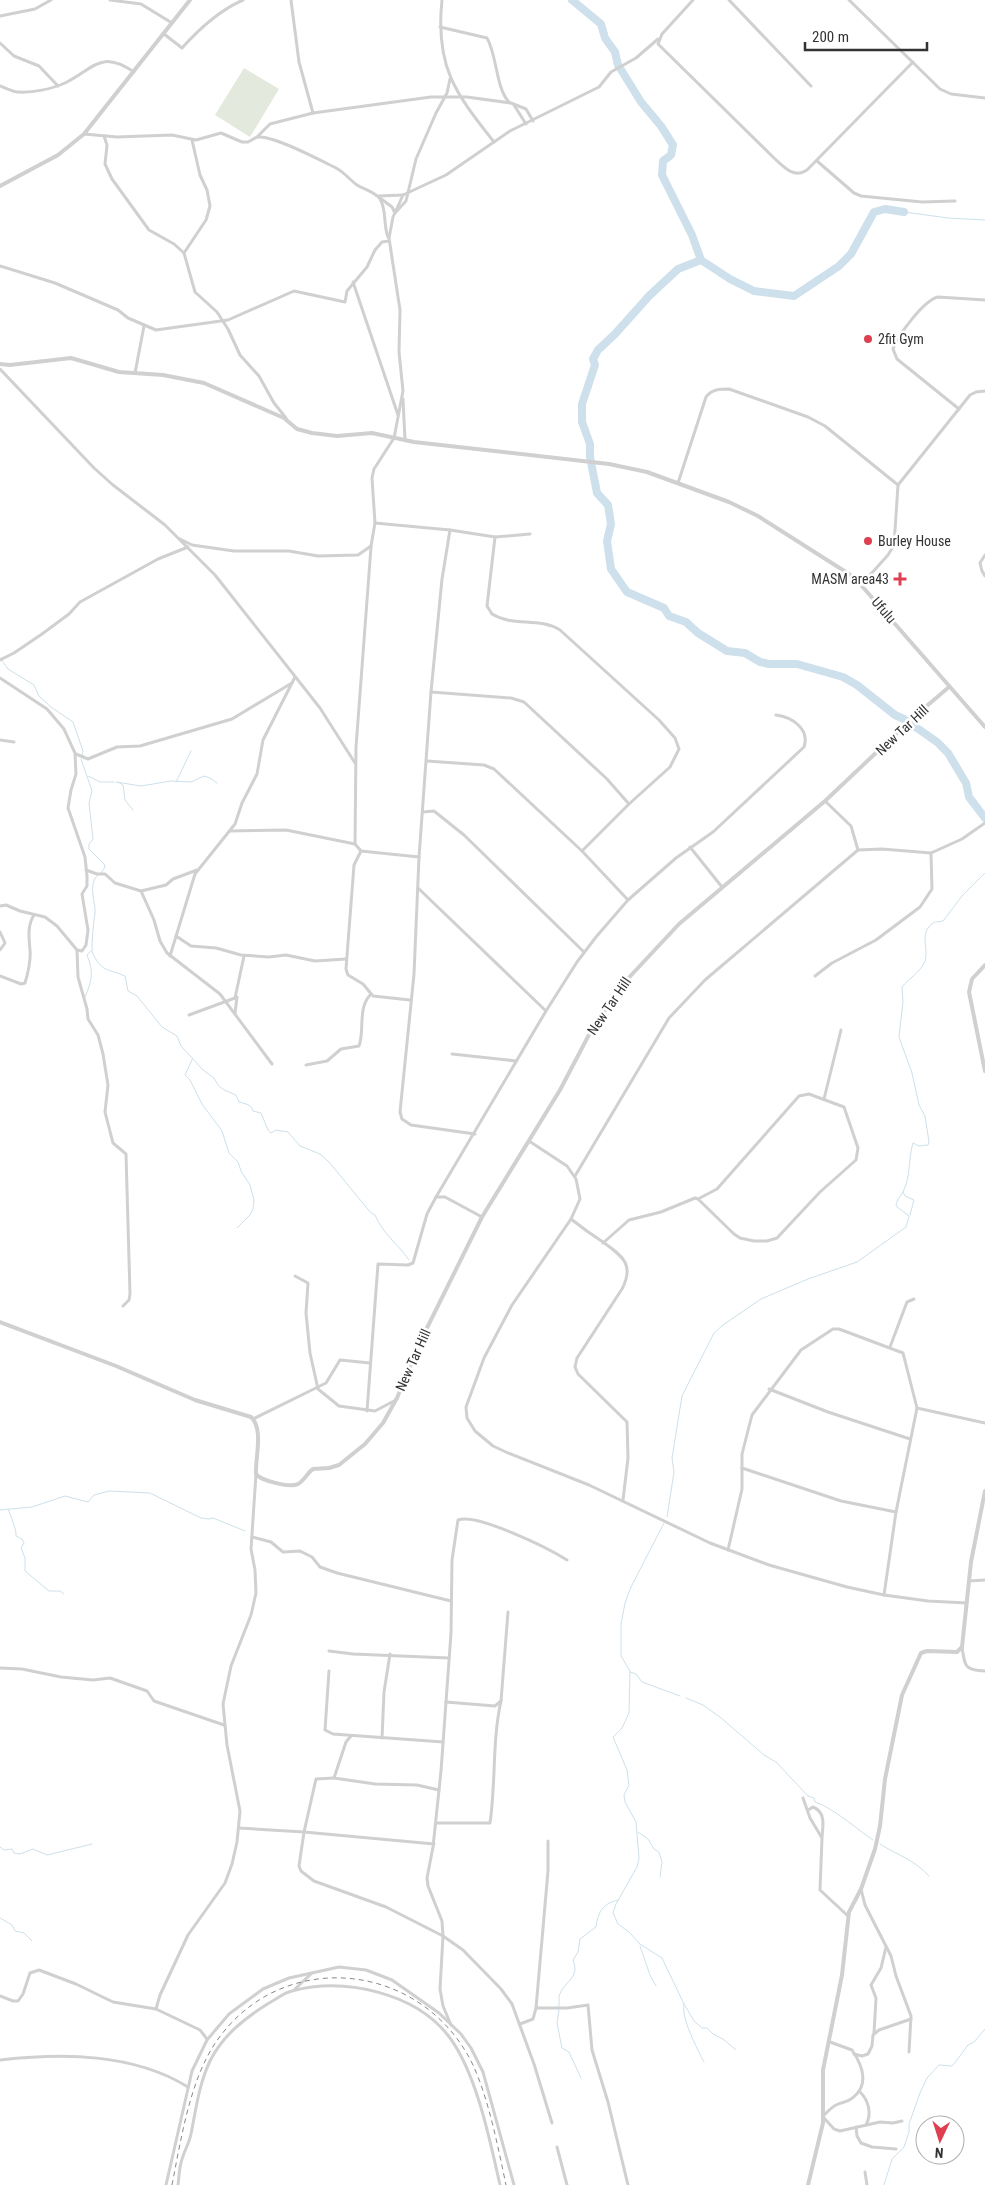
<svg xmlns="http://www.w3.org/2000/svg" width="985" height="2185" font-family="'Roboto Condensed',sans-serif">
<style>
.green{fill:#e3e9dc}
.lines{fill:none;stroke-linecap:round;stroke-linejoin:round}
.stream{stroke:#cde0eb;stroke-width:1}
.river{stroke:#cde0eb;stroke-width:8}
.minor{stroke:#d0d0d0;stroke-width:3}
.tertiary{stroke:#d0d0d0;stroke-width:4}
.rail{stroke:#888;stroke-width:1;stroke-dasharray:5 4;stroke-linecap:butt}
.poi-dot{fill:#de4051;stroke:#fff;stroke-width:2}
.labels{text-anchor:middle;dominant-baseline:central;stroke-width:5;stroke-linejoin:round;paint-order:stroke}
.poi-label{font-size:14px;fill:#333;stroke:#fff;text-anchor:start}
.street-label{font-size:14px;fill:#333;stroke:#fff}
</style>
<rect width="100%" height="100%" fill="#fff"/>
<!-- green -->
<polygon class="green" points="244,68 279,89 250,137 215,115"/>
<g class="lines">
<!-- stream -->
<g class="stream">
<polyline points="904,212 948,218 985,220"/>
<polyline points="0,658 8,669 34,685 39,696 51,707 73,722 83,751 82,755"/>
<polyline points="81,759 92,791 89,803 93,839 89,844 89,849 104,864 105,867 101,873"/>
<polyline points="88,776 100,782 114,782"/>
<polyline points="116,782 141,786 171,781 191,782 204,776 210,778 217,783"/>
<polyline points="118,782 123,785 125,800 133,810"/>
<polyline points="176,782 191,751"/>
<path d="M98,875C87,885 96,902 95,913C93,925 92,940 92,952C102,973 107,968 125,976L128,991L137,996L162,1027L177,1036L181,1046L203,1070L214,1078L218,1085L224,1090L236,1095L239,1102C246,1104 251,1104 253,1111L261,1113L268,1130L271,1133L276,1130L288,1132L300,1146L320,1154L329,1162L371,1213L375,1215C383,1234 398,1244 409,1260"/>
<path d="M85,997C92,981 94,972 87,955L91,951"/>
<polyline points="192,1060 185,1075 190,1080 202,1104 222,1131 229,1153 238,1162 241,1171 250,1185 254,1200 253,1209 250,1215 237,1228"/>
<polyline points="903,1192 905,1196 914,1200 910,1215"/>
<path d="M8,1509C10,1514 17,1531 16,1536L22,1539L24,1543L21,1548L25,1558V1571L49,1591H60L64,1594"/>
<polyline points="0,1510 32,1507 65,1496 88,1502 94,1495 109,1491 150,1493 201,1518 209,1519 213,1518 245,1531"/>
<path d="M667,1517L674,1472L672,1458L682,1396L714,1333L723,1325L761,1299L808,1279L857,1262L906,1227L909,1216L896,1206C897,1199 900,1197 903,1192C911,1176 908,1159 913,1143L919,1146L928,1145L929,1142L925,1116L919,1105L912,1073L899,1037L903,1002L902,987C908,979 921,972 925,961C929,949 919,934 932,924C935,921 939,922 943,921L962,896L985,873"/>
<polyline points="664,1523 631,1587 625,1603 621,1624 621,1656 630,1671 629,1713 622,1728 613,1737 627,1770 629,1785 624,1795 625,1802 636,1822 639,1858 637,1867 616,1904 613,1913 618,1924 629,1932 640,1944 662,1958 684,2004 694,2021 702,2028 707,2028 713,2034 723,2039 736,2050"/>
<polyline points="630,1672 636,1674 642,1682 680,1696"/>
<path d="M686,1698L703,1705L720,1717L764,1755L776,1762L808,1796L814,1798L815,1802C832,1807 858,1830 873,1840"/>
<polyline points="638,1832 648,1839 654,1849 659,1852 662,1862 660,1877"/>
<path d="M880,1844C897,1855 915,1860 929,1876"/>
<polyline points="0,1847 4,1850 12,1849 14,1853 20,1854 33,1849 47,1855 92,1844"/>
<polyline points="0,1918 12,1925 15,1931 24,1933 32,1941"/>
<polyline points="640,1946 650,1975 656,1986"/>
<path d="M684,2004C681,2019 697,2048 704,2062"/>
<path d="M559,2006C559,2003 559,2000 559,1997C562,1982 581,1979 573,1960L578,1952L580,1939L596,1927C598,1912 603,1903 618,1900"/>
<polyline points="559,2010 557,2023 562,2048 569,2052 581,2078"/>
<polyline points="884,2185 892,2159 904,2147 909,2132 909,2124 920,2093 927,2078 939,2065 952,2066 954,2064 968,2045 974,2042 985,2029"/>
</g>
<!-- river -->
<g class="river">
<polyline points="572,0 601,24 605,38 615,52 618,65"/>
<polyline points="620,68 641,102 661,126 673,145 671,155 663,161 662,175 692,235 701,260 730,279 754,291 794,296 839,266 851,254 874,212 885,209 904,212"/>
<polyline points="701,260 678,269 649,296 615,334 598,350 593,359 595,365 582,404 582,422 590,444 590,457 597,493 608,505 611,524 607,541 611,569 627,592 664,608 669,616 686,622 698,633 727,651 745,653 760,662 769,664 797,664 843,677 857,685 895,715 904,719 937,742 948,753 966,783 969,797 985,818"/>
</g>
<!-- minor -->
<g class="minor">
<polyline points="110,0 141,4 172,23"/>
<polyline points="291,0 299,62 313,113"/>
<path d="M442,0C435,66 455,93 494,142"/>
<path d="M693,0L662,34L658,44L774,158C784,167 794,179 807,170L913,62"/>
<polyline points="729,0 811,86"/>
<polyline points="849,0 940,89 951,94 985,98"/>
<polyline points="0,16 35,9 51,0"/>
<path d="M440,27L487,38C497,55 496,89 509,102"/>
<path d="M164,34L182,48C199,29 220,10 243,0"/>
<polyline points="0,43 14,56 39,66 58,86"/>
<path d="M0,86C6,88 12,92 18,92C32,93 52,89 65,83C94,69 100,49 134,72"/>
<polyline points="514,105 526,124"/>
<polyline points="84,134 117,137 172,135 196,140 221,133 242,142 248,142 257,137 270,124 313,113 431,97 467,97 511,103 526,109 533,121"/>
<polyline points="104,136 107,145 105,164 112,179 149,230 174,244 184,253 195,292 217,312 228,329 240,355 259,376 274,403 286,418"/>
<path d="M258,137C273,135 320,160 336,168C344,172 350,180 357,185C365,190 375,192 380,199C387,210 383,225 388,237"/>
<polyline points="817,161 854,193 861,196 922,202 955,201"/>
<polyline points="378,196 403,195"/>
<polyline points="380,198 392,207 395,213 406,201 416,159 436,113 447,93 450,79"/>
<polyline points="184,253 206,220 210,206 207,190 200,175 192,140"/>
<polyline points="0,266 55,283 118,310 128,318 156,330 228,320 294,291 345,302 347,291 367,267 375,250 382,242 389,241"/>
<polyline points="353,282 398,415"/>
<polyline points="0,369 94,468 113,485 165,525 215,575 320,708 355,763"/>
<polyline points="135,373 144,326"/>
<polyline points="403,399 405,440"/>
<path d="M959,409L897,359L893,349C898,335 924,300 938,297L985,300"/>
<path d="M678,483L706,397C712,389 720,389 729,389L808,417L825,426L898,485"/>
<polyline points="375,523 450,530 495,537 530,534"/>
<polyline points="450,530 442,579 431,692 419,857 414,974 400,1112 402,1119 411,1125 475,1134"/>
<path d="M495,537L487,606L492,614C513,627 539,617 560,630L659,720L675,738L679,749L670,767L629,804L582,851"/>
<polyline points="180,539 192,545 234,551 289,551 318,556 358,555 371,546 375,523 372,478 374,469 394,438 403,391 399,352 400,310 389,238 393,217 403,195 446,175 510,131 599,87 611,72 636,58 658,39"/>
<polyline points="371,547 356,747 355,844 361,851 419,857"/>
<polyline points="985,555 980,563 982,571 985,576"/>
<polyline points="861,585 888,555 894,545 898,485 970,395 976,392 985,391"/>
<polyline points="0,660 14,653 42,634 69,614 80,602 158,559 188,547"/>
<polyline points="0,678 47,709 64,729 75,753 76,774 71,790 68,808 85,857 87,876 87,886 82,894 88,930 86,945 82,951 77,950"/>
<polyline points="431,692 511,698 524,702 607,779 629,804"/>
<polyline points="0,740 14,742"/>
<polyline points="76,754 88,759 117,747 140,746 232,719 292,683"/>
<polyline points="427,761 484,765 494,769 582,851 628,900"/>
<polyline points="825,801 851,826 858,850"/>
<polyline points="423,812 434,811 464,835 584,952"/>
<polyline points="230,831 286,830 355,844"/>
<polyline points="690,847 722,887"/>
<polyline points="361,851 354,865 346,969 348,975 363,984 373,996 410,1000"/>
<polyline points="86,870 97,874 105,874 115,883 141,891 166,885 173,879 197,870"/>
<polyline points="418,888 546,1011"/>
<polyline points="141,891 154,920 160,941 167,953 220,994 272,1064"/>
<polyline points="0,906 6,905 20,911 45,917 57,926 77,950 78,977 87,1009 88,1019 98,1035 103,1054 108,1085 105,1112 113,1143 126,1154 130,1294 129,1300 123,1306"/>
<polyline points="0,932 5,943 0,950"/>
<polyline points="176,936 191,946 216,948 241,955 269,957 286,955 315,961 346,959"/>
<polyline points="170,956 195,874 235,824 242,803 257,774 263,740 295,677"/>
<path d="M0,976L21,984L25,983C28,973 31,961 30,950C29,938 27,926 34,915"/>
<polyline points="815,976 832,963 876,940 920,907 932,889 931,853"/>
<polyline points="235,1013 237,997"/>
<polyline points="189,1015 235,998 244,956"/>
<polyline points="452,1054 516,1061"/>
<path d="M306,1065L327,1061L341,1049L359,1046C365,1030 357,1008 371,994"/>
<polyline points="824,1099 841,1030"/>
<polyline points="529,1141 567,1166 576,1179 580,1199 571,1219 512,1305 484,1358 466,1407 467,1418 475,1431 493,1446 508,1453 589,1485 710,1543 769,1565 847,1587 884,1595 928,1601 967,1603"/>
<polyline points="575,1176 669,1018 705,980 858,850 882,849 931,853 962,839 985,823"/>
<polyline points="436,1197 445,1197 482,1217"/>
<path d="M571,1219C581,1227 592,1235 603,1242C622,1256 635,1264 622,1289L577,1358L575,1367L578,1374L627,1422L628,1458L623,1500"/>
<polyline points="603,1243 629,1220 661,1212 695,1198 698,1199 717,1189 799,1096 809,1094 844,1107 858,1148 856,1160 820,1192 777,1238 767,1241 754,1241 740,1238 734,1234 698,1199"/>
<polyline points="295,1276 308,1283 306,1313 310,1353 318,1389 339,1406 375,1411 394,1401"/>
<polyline points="890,1347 907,1302 914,1299"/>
<polyline points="769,1389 828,1412 910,1439"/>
<polyline points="917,1408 985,1423"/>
<path d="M367,1411L378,1264L408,1265L413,1263L427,1214L436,1197L546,1011L577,962L596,937L628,900L676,858L713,832L804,747C810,729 792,717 776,715"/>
<polyline points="253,1419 326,1383 340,1360 370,1363"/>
<polyline points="742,1468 841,1501 896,1512"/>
<polyline points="252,1537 271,1542 283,1552 300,1551 312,1557 320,1567 337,1573 451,1601"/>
<polyline points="728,1550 742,1489 742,1454 752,1415 801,1350 833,1329 839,1329 903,1353 917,1408 896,1512 884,1595"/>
<polyline points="969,1581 985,1580"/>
<path d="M962,1647C965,1666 964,1670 985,1671"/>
<polyline points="329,1651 353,1654 449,1658"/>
<polyline points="0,1668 22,1669 61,1677 93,1680 110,1678 147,1691 154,1701 224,1725"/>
<polyline points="329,1671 325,1730 333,1734 443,1742"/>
<polyline points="446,1702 495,1706 501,1701 508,1612"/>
<polyline points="351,1736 346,1742 334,1778 375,1784 417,1785 439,1790"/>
<polyline points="382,1738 384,1692 390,1654"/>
<polyline points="334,1778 316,1779 304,1832 434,1844"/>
<polyline points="803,1798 810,1818 822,1838 820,1890 848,1916"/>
<path d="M808,1810L813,1807C826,1812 823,1826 822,1837"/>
<path d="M436,1823H490C496,1783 492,1741 501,1701"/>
<polyline points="239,1828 304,1832 299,1866 301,1871 314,1881 386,1907 443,1936 463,1950 501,1989 512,2004 534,2064 552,2123"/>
<polyline points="861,1889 865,1905 891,1956 896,1976 911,2016 909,2052"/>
<polyline points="295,1989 312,1973"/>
<polyline points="0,1996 13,2001 18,2001 23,1994 30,1973 39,1970 76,1984 113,2002 156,2009 200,2030 207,2039"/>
<polyline points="536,2008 567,2008 588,2005 592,2050 608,2102 628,2185"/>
<polyline points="156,2009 160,1995 188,1935 225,1883 232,1864 237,1842 240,1811 227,1745 223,1704 231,1666 251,1615 256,1593 255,1570 251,1549 256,1474"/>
<polyline points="520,2024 533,2019 536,2008 548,1871 548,1841"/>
<path d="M451,2025L443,2006L440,1989L443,1936L442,1921L428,1886L427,1878L433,1847L441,1771L451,1633L452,1560L458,1520C477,1513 548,1548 567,1560"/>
<polyline points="874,2033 876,1998 871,1985 881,1968 886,1947"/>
<polyline points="854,2054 862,2056 868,2054 872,2046 873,2035 879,2030 911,2019"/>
<path d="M0,2060C63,2053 133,2053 188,2087"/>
<path d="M859,2091C869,2100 872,2114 866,2125"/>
<path d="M824,2115C828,2111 832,2107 836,2105C842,2102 847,2102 851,2099C870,2086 863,2066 852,2050L830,2042"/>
<polyline points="824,2118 834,2129 840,2131 880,2122 893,2123 902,2121"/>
<polyline points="856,2127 857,2136 861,2143 872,2147 896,2149"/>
<polyline points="557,2147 567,2185"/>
<polyline points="865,2172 867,2185"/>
<polyline points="166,2185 192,2071 207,2040 229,2014 263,1989 289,1978 339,1967 366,1970 392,1980 439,2013 461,2034 471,2048 483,2072 514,2185"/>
<path d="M178,2185C179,2178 179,2170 181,2163C183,2153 189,2144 191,2134C196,2109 199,2084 210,2061C223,2035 245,2018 269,2003C277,1999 283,1993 292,1991C345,1977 417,1993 450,2038C477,2075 490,2141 500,2185"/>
</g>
<!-- tertiary -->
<g class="tertiary">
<polyline points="0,186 58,155 84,134 190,0"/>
<polyline points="0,364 10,365 71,358 119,372 163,375 204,383 284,418 297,429 312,433 337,436 372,433 414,442 609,464 647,472 729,502 758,516 849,574 861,585 985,727"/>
<polyline points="985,965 972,979 969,992 985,1071"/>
<path d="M0,1322L116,1366L195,1400L251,1417C264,1429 255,1458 256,1474C261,1481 291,1488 298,1484C305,1480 307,1473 313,1469L329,1468L339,1465L365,1444L383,1423L397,1398L422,1338L482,1217L560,1090L592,1029L622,985L679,924L825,801L915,716L949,687"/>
<polyline points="808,2185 823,2123 823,2070 842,1975 849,1912 861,1889 875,1849 880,1826 885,1779 902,1695 921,1653 927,1651 957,1652 962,1647 971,1562 985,1491"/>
</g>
<!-- rail -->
<path class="rail" d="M172,2185C181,2139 190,2080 216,2042C278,1951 410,1959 466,2052C486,2084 498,2147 506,2185"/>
</g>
<!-- markers -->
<g class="poi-dot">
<circle cx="868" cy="339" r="5"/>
<circle cx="868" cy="541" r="5"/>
<path d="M897.5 571.5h5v5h5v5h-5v5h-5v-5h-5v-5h5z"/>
</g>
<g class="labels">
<!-- poi labels -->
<g class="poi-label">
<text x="878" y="339">2fit Gym</text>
<text x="878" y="541">Burley House</text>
<text x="889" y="579" text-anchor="end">MASM area43</text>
</g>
<!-- street labels -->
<g class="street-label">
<text transform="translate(884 610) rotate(49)">Ufulu</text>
<text transform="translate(902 730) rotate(-43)">New Tar Hill</text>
<text transform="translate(609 1006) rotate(-56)">New Tar Hill</text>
<text transform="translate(413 1360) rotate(-66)">New Tar Hill</text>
</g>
</g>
<!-- north arrow -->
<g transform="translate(940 2140) rotate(184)"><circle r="24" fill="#ffffff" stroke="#adadad"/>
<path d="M0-4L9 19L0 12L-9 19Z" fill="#de4051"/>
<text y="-8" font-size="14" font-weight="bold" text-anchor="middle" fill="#333333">N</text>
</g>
<!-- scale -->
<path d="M805 42v8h122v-8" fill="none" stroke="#333333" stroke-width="2.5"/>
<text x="812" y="42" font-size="15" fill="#333333" stroke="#ffffff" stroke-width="4" paint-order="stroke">200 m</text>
</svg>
